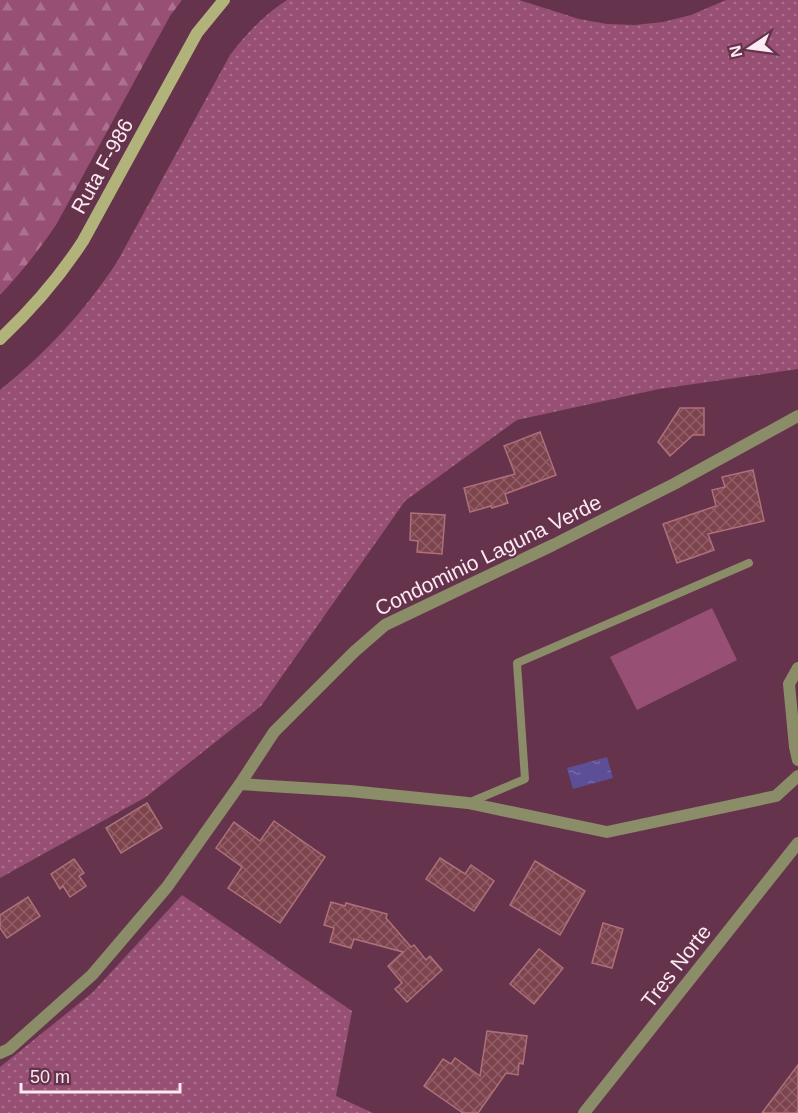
<svg xmlns="http://www.w3.org/2000/svg" width="798" height="1113" font-family="Helvetica,sans-serif">
<style>
.grass{fill:url(#grass-dots)}
.forest{fill:url(#forest-firs)}
.park{fill:#974f73}
.water{fill:url(#water-ripples)}
.building{fill:url(#building-cross-hatch);stroke:#ae7079;stroke-width:1.5}
.lines{fill:none;stroke-linecap:round;stroke-linejoin:round}
.service{stroke:#8b8d69;stroke-width:8}
.minor{stroke:#8b8d69;stroke-width:12}
.secondary{stroke:#b1b37a;stroke-width:12}
.labels{text-anchor:middle;dominant-baseline:central;stroke-width:4.5;stroke-linejoin:round;paint-order:stroke}
.street-label{font-size:21px;fill:#fce9f1;stroke:#65334c}
</style>
<defs>
<pattern id="grass-dots" width="8" height="8" patternUnits="userSpaceOnUse" patternTransform="scale(1.5)"><rect width="8" height="8" fill="#974f73"/><path d="M2 2h.1M6 6h.1" fill="none" stroke="#ac718e" stroke-width="1.8" stroke-linecap="round"/></pattern>
<pattern id="forest-firs" width="22" height="20" patternUnits="userSpaceOnUse" patternTransform="scale(1.5)"><rect width="22" height="20" fill="#974f73"/><path d="M5 1l3.5 6h-7zM16 11l3.5 6h-7z" fill="#ac718e"/></pattern>
<pattern id="water-ripples" width="26" height="14" patternUnits="userSpaceOnUse" patternTransform="scale(1.5)"><rect width="26" height="14" fill="#5d4f97"/><path d="M2 4q2-2 4 0t4 0M15 11q2-2 4 0t4 0" fill="none" stroke="#7568a6"/></pattern>
<pattern id="building-cross-hatch" width="8" height="8" patternUnits="userSpaceOnUse" patternTransform="scale(1.5)"><rect width="8" height="8" fill="#7d444e"/><path d="M0 0l8 8M0 8l8-8" fill="none" stroke="#905f68"/></pattern>
</defs>
<rect width="100%" height="100%" fill="#65334c"/>
<!-- grass -->
<g class="grass">
<path d="M287,0H519L579,19L607,24L635,25L663,22L691,15L726,0H798V369L659,389L517,420L405,501L261,706L146,797L0,878V390C47,352 84,312 117,262L230,55C247,33 264,15 287,0Z"/>
<polygon points="182,895 352,1011 336,1096 373,1113 0,1113 0,1067 92,993"/>
</g>
<!-- forest -->
<path class="forest" d="M0,0H182L170,16L56,225C39,250 21,273 0,295Z"/>
<!-- park -->
<polygon class="park" points="712,608 737,660 637,710 610,657"/>
<!-- water -->
<polygon class="water" points="607,757 613,778 573,789 567,768"/>
<!-- building -->
<g class="building">
<polygon points="680,408 704,408 704,435 693,435 670,456 658,442"/>
<polygon points="540,432 556,475 505,494 508,503 492,508 491,506 470,512 464,488 515,474 504,446"/>
<polygon points="753,470 764,521 708,534 714,550 677,563 663,524 716,506 712,490 725,487 722,477"/>
<polygon points="411,513 445,515 442,554 417,552 418,541 410,540"/>
<polygon points="147,803 162,828 121,853 106,828"/>
<polygon points="274,821 325,857 280,923 228,888 242,867 216,848 234,822 260,841"/>
<polygon points="440,858 465,874 471,865 494,881 474,911 426,879"/>
<polygon points="74,859 84,873 79,876 86,886 70,897 63,886 60,889 51,874"/>
<polygon points="535,861 585,891 560,935 510,905"/>
<polygon points="28,897 40,916 7,938 0,928 0,915"/>
<polygon points="331,902 345,906 346,903 387,914 386,918 411,947 414,945 426,960 430,956 442,970 407,1002 395,989 402,983 388,966 403,952 354,939 351,948 330,942 334,928 324,925"/>
<polygon points="603,923 623,929 612,968 592,963"/>
<polygon points="539,949 563,968 534,1004 510,984"/>
<polygon points="487,1031 527,1036 523,1064 519,1063 518,1075 506,1073 478,1113 463,1113 424,1086 443,1059 451,1064 455,1058 480,1076"/>
<polygon points="798,1065 798,1113 762,1113"/>
</g>
<g class="lines">
<!-- service -->
<polyline class="service" points="468,803 525,779 517,663 749,563"/>
<!-- minor -->
<g class="minor">
<polyline points="798,668 789,684 795,747 798,760"/>
<polyline points="240,784 274,732 354,652 385,625 553,545 674,484 798,416"/>
<polyline points="0,1053 9,1049 92,975 167,887 240,784 350,791 468,803 607,832 776,796 798,776"/>
<polyline points="584,1113 798,843"/>
</g>
<!-- secondary -->
<path class="secondary" d="M0,339C32,309 59,278 83,241L197,33L224,0"/>
</g>
<g class="labels">
<!-- street labels -->
<g class="street-label">
<text transform="translate(102 166) rotate(-61)">Ruta F-986</text>
<text transform="translate(488 555) rotate(-26)">Condominio Laguna Verde</text>
<text transform="translate(676 966) rotate(-52)">Tres Norte</text>
</g>
</g>
<!-- north arrow -->
<g transform="translate(750 48) rotate(257)" stroke="#65334c" stroke-width="4.5" paint-order="stroke">
<path d="M0-4.5L10 22L0 15L-10 22Z" fill="#fce9f1"/>
<text y="-9" font-size="16" font-weight="bold" text-anchor="middle" fill="#fce9f1">N</text>
</g>
<!-- scale -->
<path d="M21 1083v9h159v-9" fill="none" stroke="#fce9f1" stroke-width="3"/>
<text x="30" y="1083" font-size="18" fill="#fce9f1" stroke="#65334c" stroke-width="4.5" paint-order="stroke">50 m</text>
</svg>
